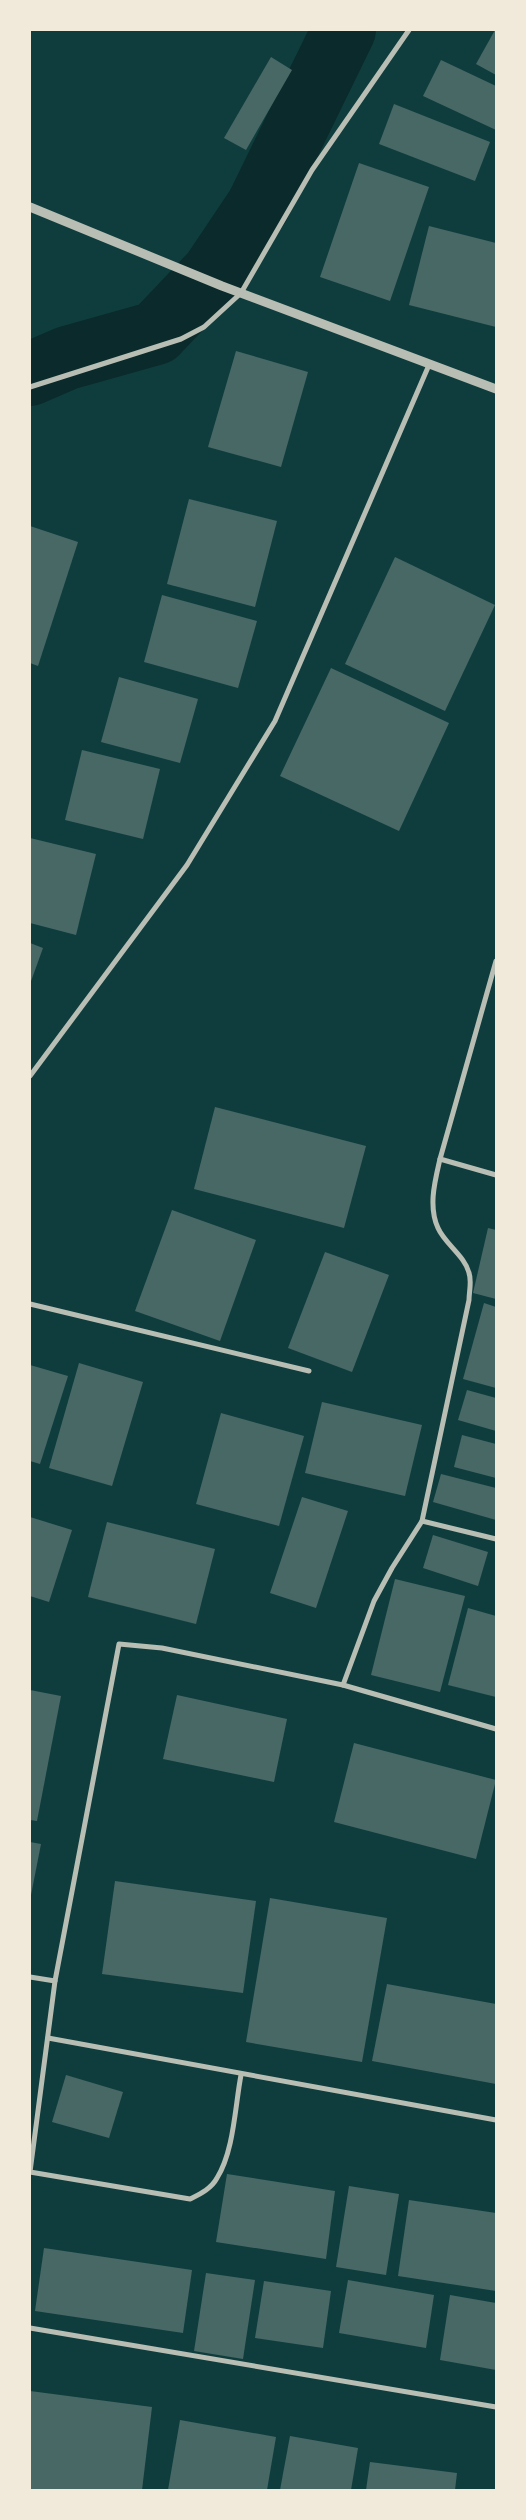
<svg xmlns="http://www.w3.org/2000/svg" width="526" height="2520" font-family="Inter,sans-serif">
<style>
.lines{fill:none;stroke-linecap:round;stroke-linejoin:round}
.river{stroke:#0a2a2b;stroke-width:64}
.building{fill:#486865}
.minor{stroke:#b8beb3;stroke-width:5}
.tertiary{stroke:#b8beb3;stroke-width:9}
</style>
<rect width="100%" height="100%" fill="#0f3d3e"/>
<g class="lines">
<!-- river -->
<polyline class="river" points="30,374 67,358 156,333 213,273 258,206 344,30"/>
</g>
<!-- building -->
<g class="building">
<polygon points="495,30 496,30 496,75 476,64"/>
<polygon points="271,57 292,70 246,150 224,138"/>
<polygon points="441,60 496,86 496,130 423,96"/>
<polygon points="394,104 490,142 475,181 379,144"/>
<polygon points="359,163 429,187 390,301 320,277"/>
<polygon points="429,226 496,243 496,327 409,305"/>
<polygon points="236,351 308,372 281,467 208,447"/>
<polygon points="189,499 277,521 255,607 167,584"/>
<polygon points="30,526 78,542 38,666 30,663"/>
<polygon points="395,557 495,605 445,711 345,664"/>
<polygon points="162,595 257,621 238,688 144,662"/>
<polygon points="331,668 449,723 399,831 280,776"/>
<polygon points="119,677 198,699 180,763 101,742"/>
<polygon points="82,750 160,769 143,839 65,820"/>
<polygon points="30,838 96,854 76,935 30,923"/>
<polygon points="30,943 43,948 30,984"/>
<polygon points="215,1107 366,1146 344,1228 194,1189"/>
<polygon points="172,1210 256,1240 220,1341 135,1311"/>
<polygon points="488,1228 496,1230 496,1299 473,1293"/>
<polygon points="325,1252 389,1275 352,1372 288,1348"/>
<polygon points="484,1303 496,1307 496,1388 463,1379"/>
<polygon points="79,1363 143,1382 112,1486 49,1468"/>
<polygon points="30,1365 68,1376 40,1464 30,1461"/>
<polygon points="467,1390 496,1398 496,1431 458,1420"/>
<polygon points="322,1402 422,1425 405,1496 305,1473"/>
<polygon points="221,1413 304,1436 279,1526 196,1504"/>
<polygon points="462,1435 496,1444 496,1478 454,1467"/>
<polygon points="441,1474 496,1488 496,1520 433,1502"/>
<polygon points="302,1497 348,1511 316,1608 270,1593"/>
<polygon points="30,1517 72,1530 49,1602 30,1596"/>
<polygon points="107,1522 215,1549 196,1624 88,1597"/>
<polygon points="433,1535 488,1552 478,1586 423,1568"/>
<polygon points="395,1579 465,1596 440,1692 371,1675"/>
<polygon points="468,1608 496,1616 496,1697 448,1685"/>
<polygon points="30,1690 61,1696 37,1821 30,1820"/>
<polygon points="177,1695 287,1719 274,1782 163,1759"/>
<polygon points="354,1743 496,1780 476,1859 334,1822"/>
<polygon points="30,1842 41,1844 31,1895 30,1895"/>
<polygon points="115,1881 256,1901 243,1993 102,1974"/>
<polygon points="270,1898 387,1918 362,2062 246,2042"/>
<polygon points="387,1984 496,2004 496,2084 372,2061"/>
<polygon points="66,2075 123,2092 109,2138 52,2122"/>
<polygon points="227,2174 335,2191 326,2259 216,2242"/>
<polygon points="349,2186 399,2194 386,2275 336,2267"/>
<polygon points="409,2200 496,2213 496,2291 398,2276"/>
<polygon points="44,2248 192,2270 183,2333 35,2311"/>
<polygon points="206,2273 255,2280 243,2359 194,2351"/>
<polygon points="348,2280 434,2295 426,2348 339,2333"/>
<polygon points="264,2281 331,2291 323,2348 255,2338"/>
<polygon points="450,2295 496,2303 496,2370 440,2360"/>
<polygon points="30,2391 152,2407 142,2490 30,2490"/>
<polygon points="180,2420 276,2437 267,2490 168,2490"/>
<polygon points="290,2436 358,2448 351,2490 280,2490"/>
<polygon points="370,2462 457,2473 455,2490 366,2490"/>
</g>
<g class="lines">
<!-- minor -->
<g class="minor">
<polyline points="30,387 181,339 204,327 241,293 312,170 409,30"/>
<polyline points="30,1076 187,865 275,721 429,365"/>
<polyline points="440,1159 496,1175"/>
<polyline points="30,1304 309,1371"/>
<polyline points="422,1521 496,1539"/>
<polyline points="343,1685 496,1729"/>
<polyline points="30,1977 55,1981"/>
<polyline points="48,2038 496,2120"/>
<path d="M30,2172L55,1981L119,1644L162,1648L343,1685L374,1601L392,1568L422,1521L469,1300C469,1292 472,1281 469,1273C465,1256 445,1244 438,1228C428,1206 435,1181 440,1159L496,961"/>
<path d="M30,2172L190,2199C200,2194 211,2189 217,2178C234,2151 235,2106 241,2075"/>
<polyline points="30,2328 496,2407"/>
</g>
<!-- tertiary -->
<polyline class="tertiary" points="30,207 222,286 496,389"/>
</g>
<!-- border -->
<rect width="526" height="2520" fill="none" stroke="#f1e9da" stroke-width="62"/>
</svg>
